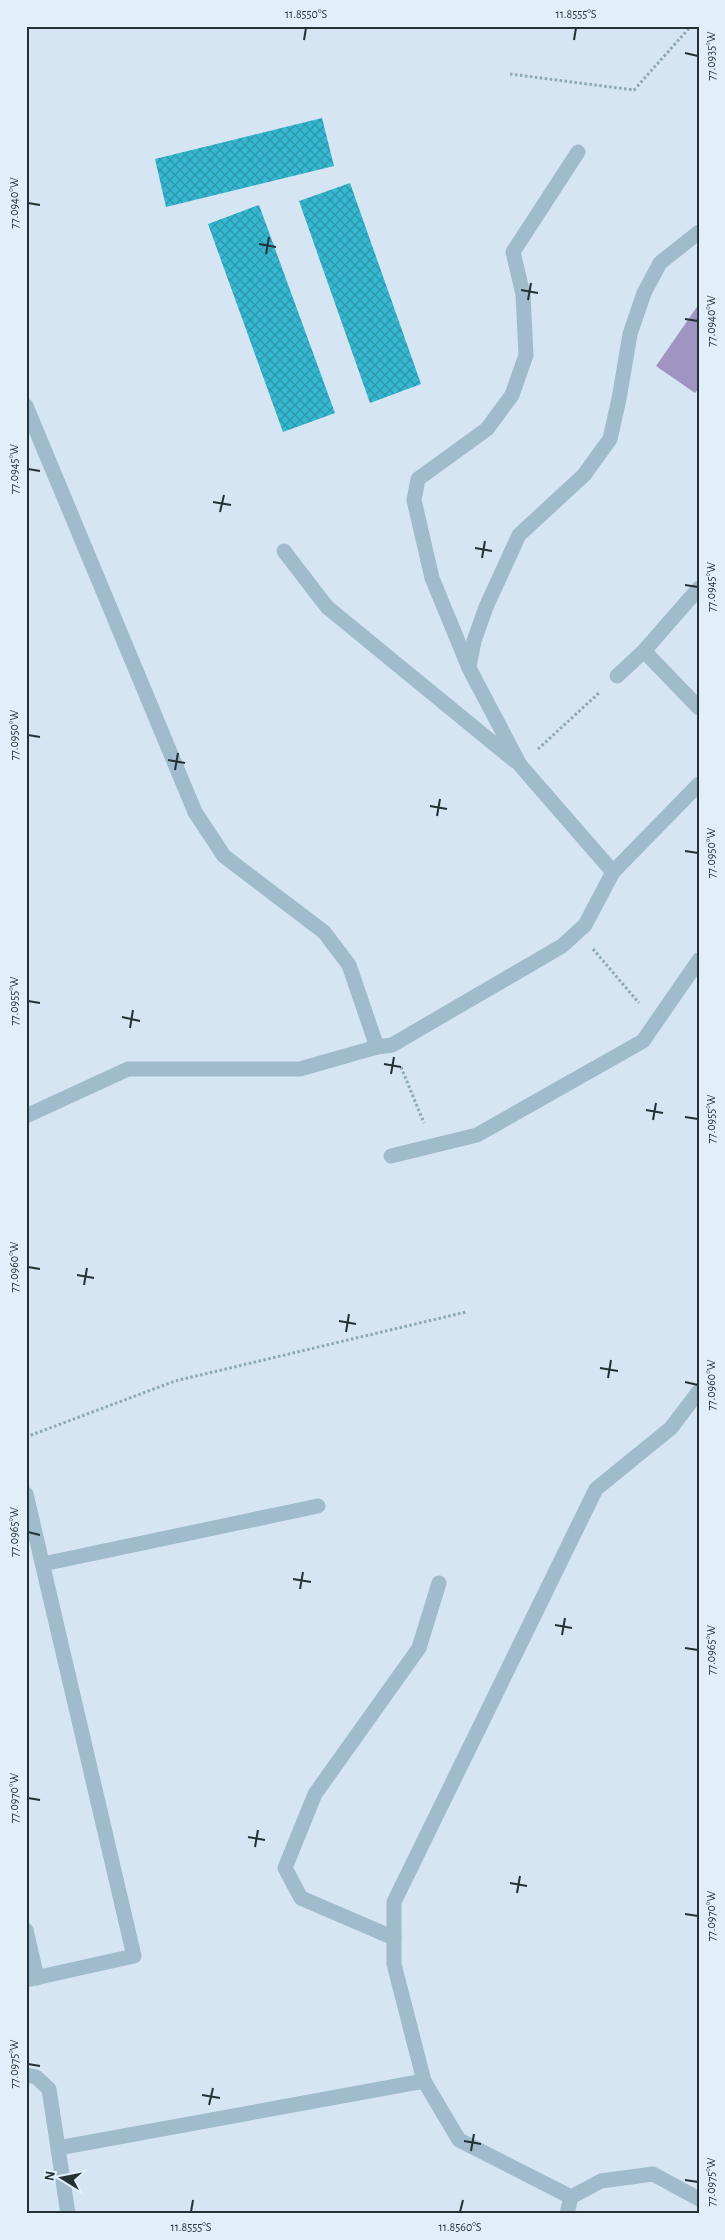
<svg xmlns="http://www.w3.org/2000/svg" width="725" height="2240" font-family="'Alegreya Sans',sans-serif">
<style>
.pitch{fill:#a094c2}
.building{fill:url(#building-cross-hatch)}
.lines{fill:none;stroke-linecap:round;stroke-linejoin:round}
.path{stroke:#8ba8b7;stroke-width:3;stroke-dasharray:2.5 2.5;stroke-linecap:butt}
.minor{stroke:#a0bbcb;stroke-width:15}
.ticks{fill:none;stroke:#243134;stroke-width:2}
.neatline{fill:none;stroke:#243134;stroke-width:2}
.ticks-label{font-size:12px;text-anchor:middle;fill:#243134}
</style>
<defs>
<pattern id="building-cross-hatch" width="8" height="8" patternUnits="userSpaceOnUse" patternTransform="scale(1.25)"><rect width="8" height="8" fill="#35b8d0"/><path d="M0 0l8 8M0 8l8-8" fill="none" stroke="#2d96aa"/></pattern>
</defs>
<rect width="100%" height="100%" fill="#d5e5f3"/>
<!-- pitch -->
<polygon class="pitch" points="699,304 699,388 695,393 656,366"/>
<!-- building -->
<g class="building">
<polygon points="322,118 334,166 166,207 155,159"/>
<polygon points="350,183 421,384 370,403 299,201"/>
<polygon points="259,205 335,413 283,432 208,224"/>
</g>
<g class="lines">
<!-- path -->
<g class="path">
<polyline points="510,74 634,90 691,26"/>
<polyline points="538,749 600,692"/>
<polyline points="593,949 639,1003"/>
<polyline points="401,1067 424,1123"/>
<polyline points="26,1437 175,1381 466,1312"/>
</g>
<!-- minor -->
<g class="minor">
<polyline points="578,152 513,252 523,294 526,355 512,395 487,429 418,479 414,500 432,578 469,668 520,765 613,872"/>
<polyline points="26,406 195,812 224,856 324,932 349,965 377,1047"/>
<polyline points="284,551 327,607 515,761"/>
<polyline points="644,651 699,708"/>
<polyline points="469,667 474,641 486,607 519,535 584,475 610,439 619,399 630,334 644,293 660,263 699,232"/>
<polyline points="617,676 644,651 699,588"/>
<polyline points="26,1116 128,1069 300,1069 377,1047 392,1045 562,946 585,925 613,872 699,784"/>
<polyline points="391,1156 477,1135 643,1041 699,960"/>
<polyline points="26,1494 134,1956 26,1980"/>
<polyline points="43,1564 318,1506"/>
<polyline points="26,1930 37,1978"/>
<polyline points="394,1938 301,1898 285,1868 315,1794 419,1648 439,1583"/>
<polyline points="26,2075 36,2077 49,2089 68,2214"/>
<polyline points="58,2148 424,2081"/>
<polyline points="571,2197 459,2140 424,2081 394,1964 394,1902 596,1489 671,1428 699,1391"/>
<polyline points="567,2214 571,2197 601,2181 653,2174 699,2199"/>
</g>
</g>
<!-- ticks -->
<path class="ticks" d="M304,40L306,28M574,40L576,28M685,53L698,56M28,203L40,205M259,244L276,247M266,254L269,237M521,290L538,293M528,300L531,283M685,319L698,321M28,469L40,471M213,502L231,505M220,512L224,495M475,548L492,551M482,558L485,541M685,585L698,587M28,735L40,737M168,760L185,763M175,770L178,753M430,806L447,809M437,816L440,799M685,851L698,853M28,1001L40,1003M122,1017L140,1021M130,1028L133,1010M384,1064L401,1067M391,1074L394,1057M646,1110L663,1113M685,1117L698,1119M653,1120L656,1103M28,1267L40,1269M77,1275L94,1278M84,1285L87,1268M339,1321L356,1324M346,1332L349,1314M600,1368L618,1371M608,1378L611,1360M685,1382L698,1385M28,1532L40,1535M293,1579L311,1582M300,1589L303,1572M555,1625L572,1628M562,1635L565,1618M685,1648L698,1650M28,1798L40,1800M248,1837L265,1840M255,1847L258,1830M510,1883L527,1886M517,1893L520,1876M685,1914L698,1916M28,2064L40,2066M202,2095L220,2098M209,2105L213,2088M464,2141L481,2144M471,2151L474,2134M685,2180L698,2182M191,2212L193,2200M460,2212L463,2200"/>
<!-- border -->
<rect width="725" height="2240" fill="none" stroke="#e1effa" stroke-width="55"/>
<!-- north arrow -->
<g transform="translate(62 2178) rotate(280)" stroke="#e1effa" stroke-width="4" paint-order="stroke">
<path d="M0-4L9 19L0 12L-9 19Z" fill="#243134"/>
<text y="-8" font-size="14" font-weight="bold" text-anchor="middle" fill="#243134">N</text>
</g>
<rect x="28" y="28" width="670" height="2184" class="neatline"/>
<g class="ticks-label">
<text x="306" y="18">11.8550°S</text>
<text x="576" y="18">11.8555°S</text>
<text transform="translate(711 56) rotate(-90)" y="4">77.0935°W</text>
<text transform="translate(14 203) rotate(-90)" y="4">77.0940°W</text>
<text transform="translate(711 321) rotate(-90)" y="4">77.0940°W</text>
<text transform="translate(14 469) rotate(-90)" y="4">77.0945°W</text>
<text transform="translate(711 587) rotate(-90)" y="4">77.0945°W</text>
<text transform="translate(14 735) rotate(-90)" y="4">77.0950°W</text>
<text transform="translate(711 853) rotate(-90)" y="4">77.0950°W</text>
<text transform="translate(14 1001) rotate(-90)" y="4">77.0955°W</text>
<text transform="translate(711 1119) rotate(-90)" y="4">77.0955°W</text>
<text transform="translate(14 1267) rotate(-90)" y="4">77.0960°W</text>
<text transform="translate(711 1385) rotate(-90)" y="4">77.0960°W</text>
<text transform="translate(14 1532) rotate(-90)" y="4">77.0965°W</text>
<text transform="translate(711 1650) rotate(-90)" y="4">77.0965°W</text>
<text transform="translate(14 1798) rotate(-90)" y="4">77.0970°W</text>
<text transform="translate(711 1916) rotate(-90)" y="4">77.0970°W</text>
<text transform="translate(14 2064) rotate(-90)" y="4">77.0975°W</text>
<text transform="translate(711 2182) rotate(-90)" y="4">77.0975°W</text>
<text x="191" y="2231">11.8555°S</text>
<text x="460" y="2231">11.8560°S</text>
</g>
</svg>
